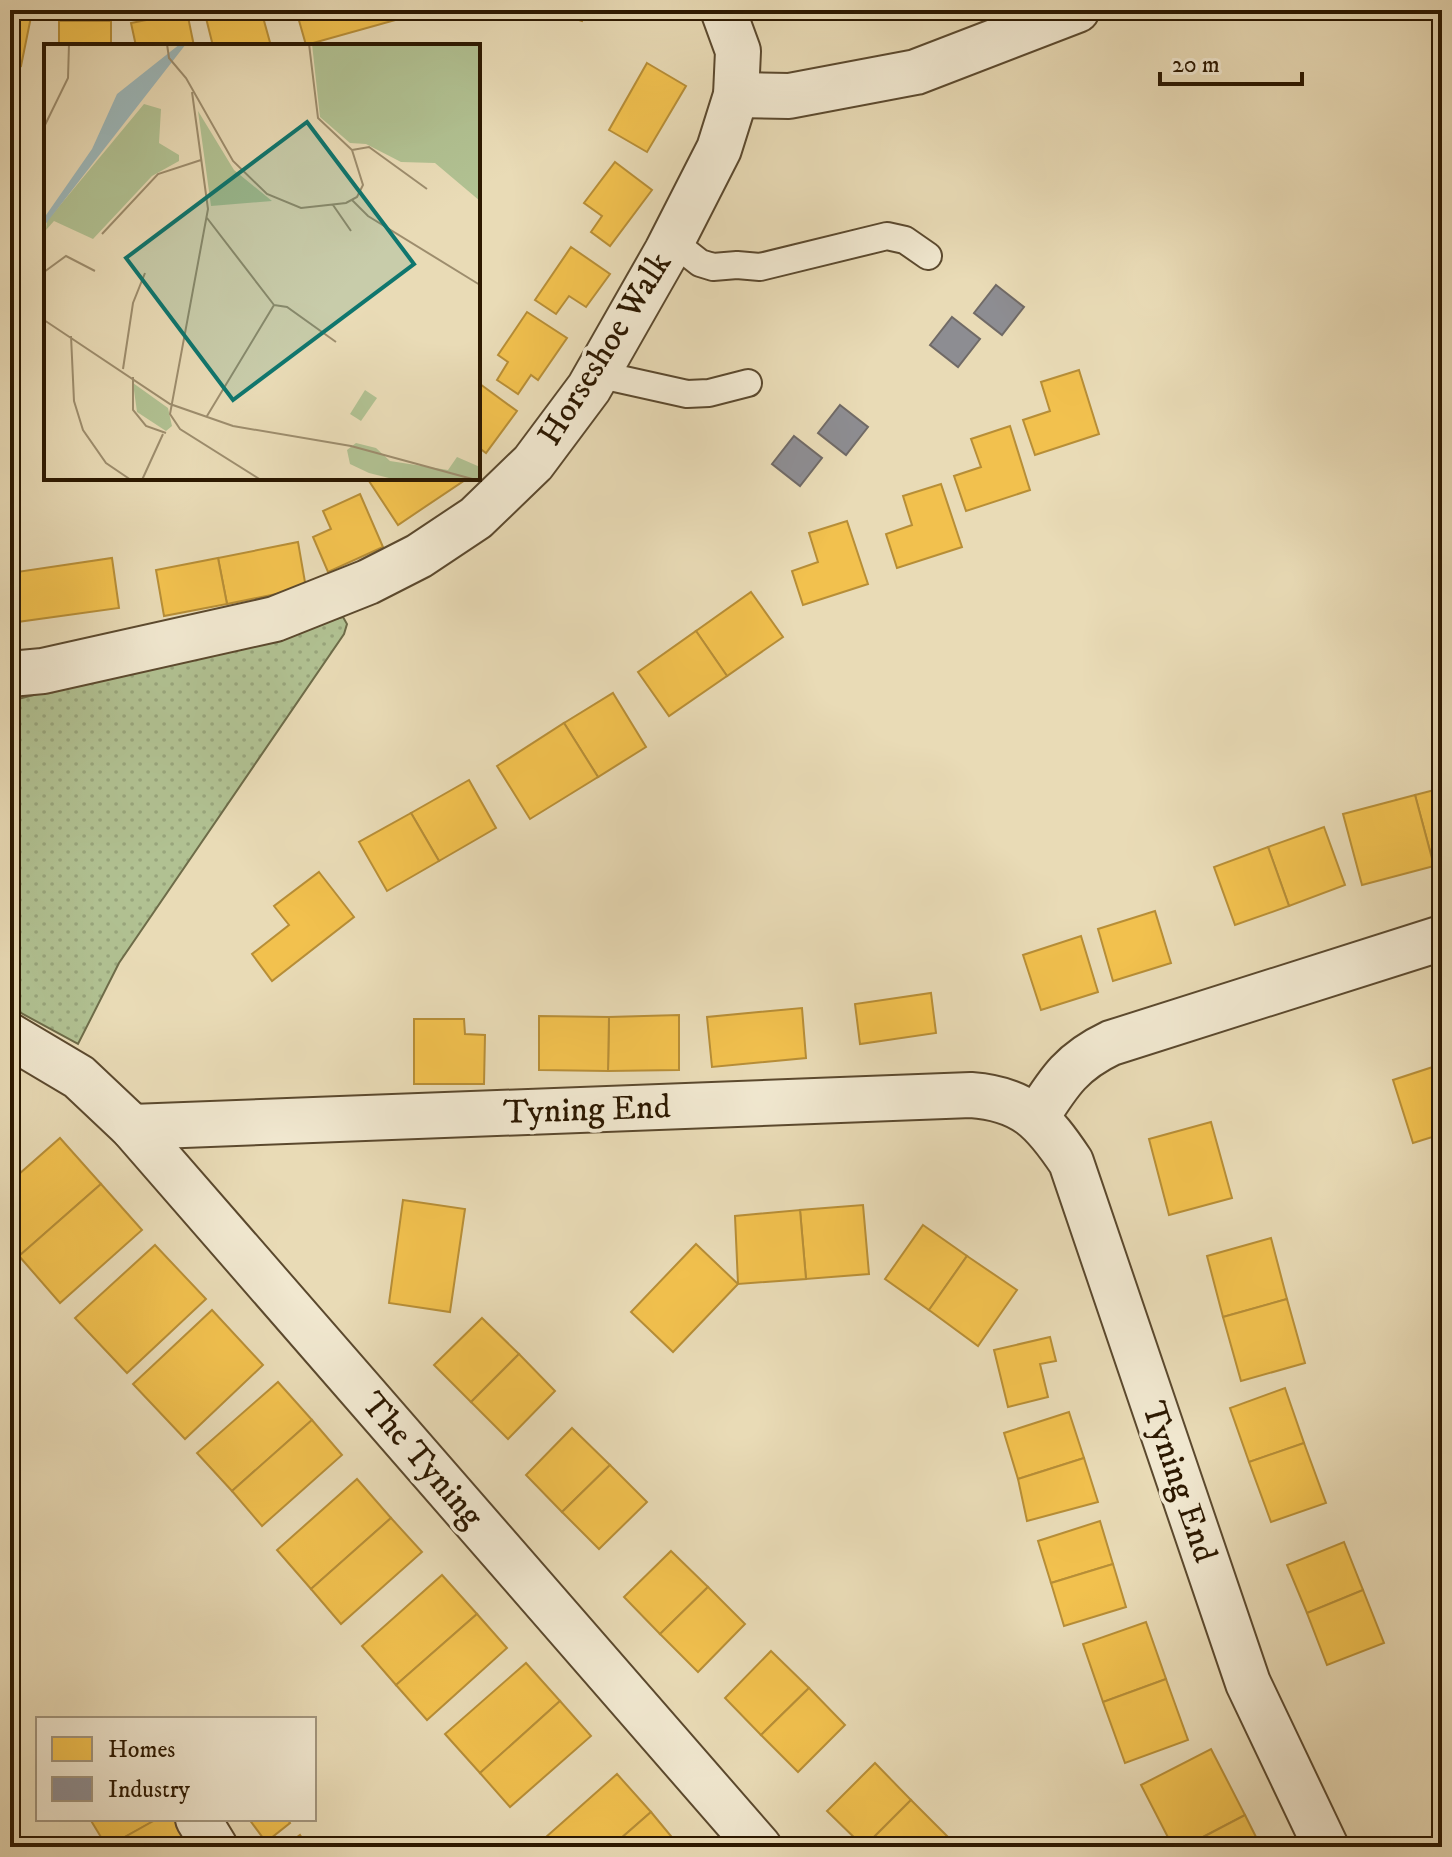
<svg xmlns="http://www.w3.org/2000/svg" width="1452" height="1857" font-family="'IM FELL DW Pica',serif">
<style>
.grass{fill:url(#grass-dots);stroke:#6e6c49;stroke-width:2}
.homes{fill:#f2c14e;stroke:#b78e37;stroke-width:2}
.industry{fill:#8d8d92;stroke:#706a66;stroke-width:2}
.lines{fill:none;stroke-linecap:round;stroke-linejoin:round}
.lane-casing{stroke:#5b492e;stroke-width:30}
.street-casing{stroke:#5b492e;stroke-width:48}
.lane{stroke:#f1e8d0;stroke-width:26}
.street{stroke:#f1e8d0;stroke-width:44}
.labels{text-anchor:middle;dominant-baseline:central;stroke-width:8;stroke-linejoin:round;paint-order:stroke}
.street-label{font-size:34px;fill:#2c1800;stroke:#f1e8d0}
.inset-road{fill:none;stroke:#9d8d6d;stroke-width:2}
.view{fill:#0f766e;fill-opacity:0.15;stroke:#0f766e;stroke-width:4}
.inset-edge{fill:none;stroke:#2c1800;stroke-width:4}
</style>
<defs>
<pattern id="grass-dots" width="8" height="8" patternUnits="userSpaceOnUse" patternTransform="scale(2)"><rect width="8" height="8" fill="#b1c192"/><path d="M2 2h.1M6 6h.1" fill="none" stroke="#98a57c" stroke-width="1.8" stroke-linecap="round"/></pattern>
</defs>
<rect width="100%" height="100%" fill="#e9dbb6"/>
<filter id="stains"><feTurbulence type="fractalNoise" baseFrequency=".0025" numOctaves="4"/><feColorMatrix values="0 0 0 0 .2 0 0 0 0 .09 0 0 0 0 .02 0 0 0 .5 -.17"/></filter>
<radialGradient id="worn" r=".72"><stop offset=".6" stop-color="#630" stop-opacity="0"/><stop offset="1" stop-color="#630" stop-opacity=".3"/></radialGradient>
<!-- grass -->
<polygon class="grass" points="343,617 347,624 344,634 119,963 78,1044 10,1007 10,701"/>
<!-- homes -->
<g class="homes">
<polygon points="10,10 32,12 21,66 10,64"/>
<polygon points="204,10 261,10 271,46 213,46"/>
<polygon points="296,10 424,10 424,12 306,45"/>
<polygon points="548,10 586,10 582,21"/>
<polygon points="187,12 194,46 136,46 131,23"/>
<rect x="59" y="21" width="52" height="25"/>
<polygon points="647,63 686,86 647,152 609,130"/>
<polygon points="615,162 652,190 610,246 591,232 602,216 584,203"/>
<polygon points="571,247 610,274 586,307 569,296 556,314 535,300"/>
<polygon points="527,312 567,338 538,380 531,375 518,394 497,380 508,362 498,355"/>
<polygon points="1079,370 1099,434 1035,455 1023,420 1050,411 1041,382"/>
<polygon points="480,384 517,411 486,453 478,447 478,387"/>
<polygon points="1010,426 1030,490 966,511 954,476 981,467 971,439"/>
<polygon points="367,478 463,478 465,480 398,525"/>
<polygon points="941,484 962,547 897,568 886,534 912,525 903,496"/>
<polygon points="360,494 383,547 328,572 313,537 331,529 323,511"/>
<polygon points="847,521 868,584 803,605 792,571 818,562 809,533"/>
<polygon points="298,542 306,588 227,604 218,558"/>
<polygon points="112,558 119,608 10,623 10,573"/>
<polygon points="218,558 227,604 164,616 156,570"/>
<polygon points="751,592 783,637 727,676 696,631"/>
<polygon points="696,631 727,676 669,716 638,672"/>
<polygon points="613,693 646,747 598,777 564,723"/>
<polygon points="564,723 598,777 530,819 497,766"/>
<polygon points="469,780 496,828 439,861 411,813"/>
<polygon points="1442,788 1442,864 1434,866 1415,795"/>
<polygon points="1415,795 1434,866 1362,885 1343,814"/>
<polygon points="411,813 439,861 387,891 359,842"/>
<polygon points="1324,827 1345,885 1289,906 1268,847"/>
<polygon points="1268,847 1289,906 1235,925 1214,867"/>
<polygon points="319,872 354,917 272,981 252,954 289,925 274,906"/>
<polygon points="1155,911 1171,963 1113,981 1098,929"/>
<polygon points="1081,936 1098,992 1041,1010 1023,955"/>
<polygon points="931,993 936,1033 860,1044 855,1004"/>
<polygon points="802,1008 806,1058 712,1067 707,1017"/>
<polygon points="679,1015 679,1070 608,1071 609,1017"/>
<polygon points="539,1016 609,1017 608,1071 539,1070"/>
<polygon points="414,1019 464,1019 465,1034 485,1035 484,1084 414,1084"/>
<polygon points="1442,1064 1442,1134 1413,1143 1393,1080"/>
<polygon points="1211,1122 1232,1198 1169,1215 1149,1139"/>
<polygon points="60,1138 101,1184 19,1256 10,1246 10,1182"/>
<polygon points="101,1184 142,1230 60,1303 19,1256"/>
<polygon points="403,1200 465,1209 450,1312 389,1303"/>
<polygon points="863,1205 869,1274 806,1279 800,1210"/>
<polygon points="800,1210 806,1279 738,1284 735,1216"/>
<polygon points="923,1225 967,1256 929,1310 885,1279"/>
<polygon points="1271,1238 1287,1299 1223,1317 1207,1256"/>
<polygon points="696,1244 738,1284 673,1352 631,1312"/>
<polygon points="155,1245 206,1299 127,1373 75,1318"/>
<polygon points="967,1256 1017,1290 978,1346 929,1310"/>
<polygon points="1287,1299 1305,1363 1241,1381 1223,1317"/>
<polygon points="212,1310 263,1365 185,1439 133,1384"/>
<polygon points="482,1318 519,1354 471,1402 434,1365"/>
<polygon points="1050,1337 1056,1361 1040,1364 1048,1397 1008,1407 994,1350"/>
<polygon points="519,1354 555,1391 508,1439 471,1402"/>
<polygon points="278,1382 312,1420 232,1491 197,1453"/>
<polygon points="1285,1388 1304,1443 1249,1462 1230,1408"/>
<polygon points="1069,1412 1084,1458 1018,1479 1004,1433"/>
<polygon points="312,1420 342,1455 262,1526 232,1491"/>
<polygon points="572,1428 610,1465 562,1512 526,1475"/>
<polygon points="1304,1443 1326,1503 1271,1522 1249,1462"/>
<polygon points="1084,1458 1098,1502 1027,1521 1018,1479"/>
<polygon points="610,1465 647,1502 599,1549 562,1512"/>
<polygon points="357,1479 391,1518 311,1589 277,1550"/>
<polygon points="391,1518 422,1552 341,1624 311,1589"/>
<polygon points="1100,1521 1113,1564 1051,1583 1038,1541"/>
<polygon points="1344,1542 1363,1590 1307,1613 1287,1565"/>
<polygon points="671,1551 708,1587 660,1634 624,1597"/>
<polygon points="1113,1564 1126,1607 1064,1626 1051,1583"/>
<polygon points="442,1575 477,1614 396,1685 362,1646"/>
<polygon points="708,1587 745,1624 698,1672 660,1634"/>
<polygon points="1363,1590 1384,1643 1327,1665 1307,1613"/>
<polygon points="477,1614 507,1648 427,1720 396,1685"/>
<polygon points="1146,1622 1166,1679 1103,1702 1083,1644"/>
<polygon points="771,1651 809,1688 761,1735 725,1698"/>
<polygon points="526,1663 560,1701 480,1773 445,1734"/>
<polygon points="1166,1679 1188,1740 1125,1763 1103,1702"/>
<polygon points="809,1688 845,1725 798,1772 761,1735"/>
<polygon points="560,1701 591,1736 510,1807 480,1773"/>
<polygon points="1211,1749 1245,1815 1184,1847 1173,1847 1141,1785"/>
<polygon points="875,1763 911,1800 864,1847 827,1811"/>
<polygon points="617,1774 651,1812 611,1847 539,1847 537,1845"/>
<polygon points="911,1800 948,1837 938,1847 864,1847"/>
<polygon points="651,1812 680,1847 611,1847"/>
<polygon points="1245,1815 1261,1847 1184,1847"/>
<polygon points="90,1819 157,1819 107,1847"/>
<polygon points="157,1819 187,1819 191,1847 107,1847"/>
<polygon points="249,1819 287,1819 290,1823 266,1842"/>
<polygon points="300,1835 308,1847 284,1847"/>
</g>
<!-- industry -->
<g class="industry">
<polygon points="996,285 1024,307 1002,335 974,313"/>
<polygon points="952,317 980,339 958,367 930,345"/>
<polygon points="840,405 868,427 846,455 818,433"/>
<polygon points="794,436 822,458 800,486 772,464"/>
</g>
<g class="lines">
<!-- lane casing -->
<g class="lane-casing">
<g id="lane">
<polyline points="672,241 700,263 713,267 737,265 760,267 887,236 905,240 928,256"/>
<polyline points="597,374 687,394 709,393 748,383"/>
</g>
</g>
<!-- street casing -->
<g class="street-casing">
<g id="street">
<polyline points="736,95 789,96 916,72 1077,10"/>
<polyline points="10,674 43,671 275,619 368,582 419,556 476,518 533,463 589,388 667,251 719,149 736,95 738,51 723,10"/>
<polyline points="10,1036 79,1077 132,1127 759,1847"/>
<path d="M1036,1118C1059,1082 1071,1062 1111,1043L1442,938"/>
<path d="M132,1127L971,1095C1024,1099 1043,1120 1071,1162L1248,1683L1326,1847"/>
<polyline points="198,1819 215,1847"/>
</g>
</g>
<!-- lane -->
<use href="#lane" class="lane"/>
<!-- street -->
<use href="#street" class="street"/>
</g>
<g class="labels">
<!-- street labels -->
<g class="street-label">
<text transform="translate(605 349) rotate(-58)">Horseshoe Walk</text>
<text transform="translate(587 1110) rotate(-2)">Tyning End</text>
<text transform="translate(422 1460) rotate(49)">The Tyning</text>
<text transform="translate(1179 1482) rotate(71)">Tyning End</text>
</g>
</g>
<!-- overview -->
<g transform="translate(44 44)">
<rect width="436" height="436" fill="#e9dbb6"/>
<path d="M268,0H436V157L391,119L357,118L322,100L306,99L276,73ZM100,60L117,65L115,99L135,111V117L108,132L49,195L10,177L2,186L3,177ZM154,67L190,126L228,157L167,162ZM89,339L124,364L128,382L122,387L93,368Z" fill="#b1c192"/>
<path d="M406,0L436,29V51L417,42L420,52L414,57L392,45L389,35ZM312,399L332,404L346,417L404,426L413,413L436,423V436H353L325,429L306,420L303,406Z" fill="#b1c192"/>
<path d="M321,346L333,354L317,377L306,370Z" fill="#b1c192"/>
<path d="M136,0H142L0,182V174L48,105L73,50Z" fill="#9db8ba"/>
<path class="inset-road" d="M123,0L125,14L142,34L189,117L223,150L257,164L302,159L313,153L319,141L308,106L274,74L265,0M148,48L164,165L126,370L136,385L217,436M0,83L24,34L25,0M308,106L325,103L383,145M308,156L324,172L436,241M289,161L307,187M58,190L114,130L157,116M0,228L22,212L51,227M230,261L243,263L292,298M0,276L126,360L189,382L307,402L432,436M27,292L30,357L39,386L62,419L87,436M79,325L89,259L101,229M89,333V366L102,382L122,389M163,372L230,261L163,174M98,436L119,390"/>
<path class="view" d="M263,78L370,220L189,356L82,214Z"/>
<rect width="436" height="436" class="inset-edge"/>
</g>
<!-- margin -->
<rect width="1452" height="1857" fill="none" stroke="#e9dbb6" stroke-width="40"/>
<rect x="12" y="12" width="1428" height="1833" fill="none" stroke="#2c1800" stroke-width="4"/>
<rect x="20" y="20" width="1412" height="1817" fill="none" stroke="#2c1800" stroke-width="2"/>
<!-- legend -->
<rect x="36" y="1717" width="280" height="104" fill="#f1e8d0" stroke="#a2957d" stroke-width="2"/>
<rect x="52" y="1737" width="40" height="24" fill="#f2c14e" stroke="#a2957d" stroke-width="2"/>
<text x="108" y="1757" font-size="24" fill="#2c1800">Homes</text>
<rect x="52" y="1777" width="40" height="24" fill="#8d8d92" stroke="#a2957d" stroke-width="2"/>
<text x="108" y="1797" font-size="24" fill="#2c1800">Industry</text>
<!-- scale -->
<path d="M1160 72v12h142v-12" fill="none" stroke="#2c1800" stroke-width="4"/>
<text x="1172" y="72" font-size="24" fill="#2c1800" stroke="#f1e8d0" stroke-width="6" paint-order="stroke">20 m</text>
<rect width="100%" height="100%" filter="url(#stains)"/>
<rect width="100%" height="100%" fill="url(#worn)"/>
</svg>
